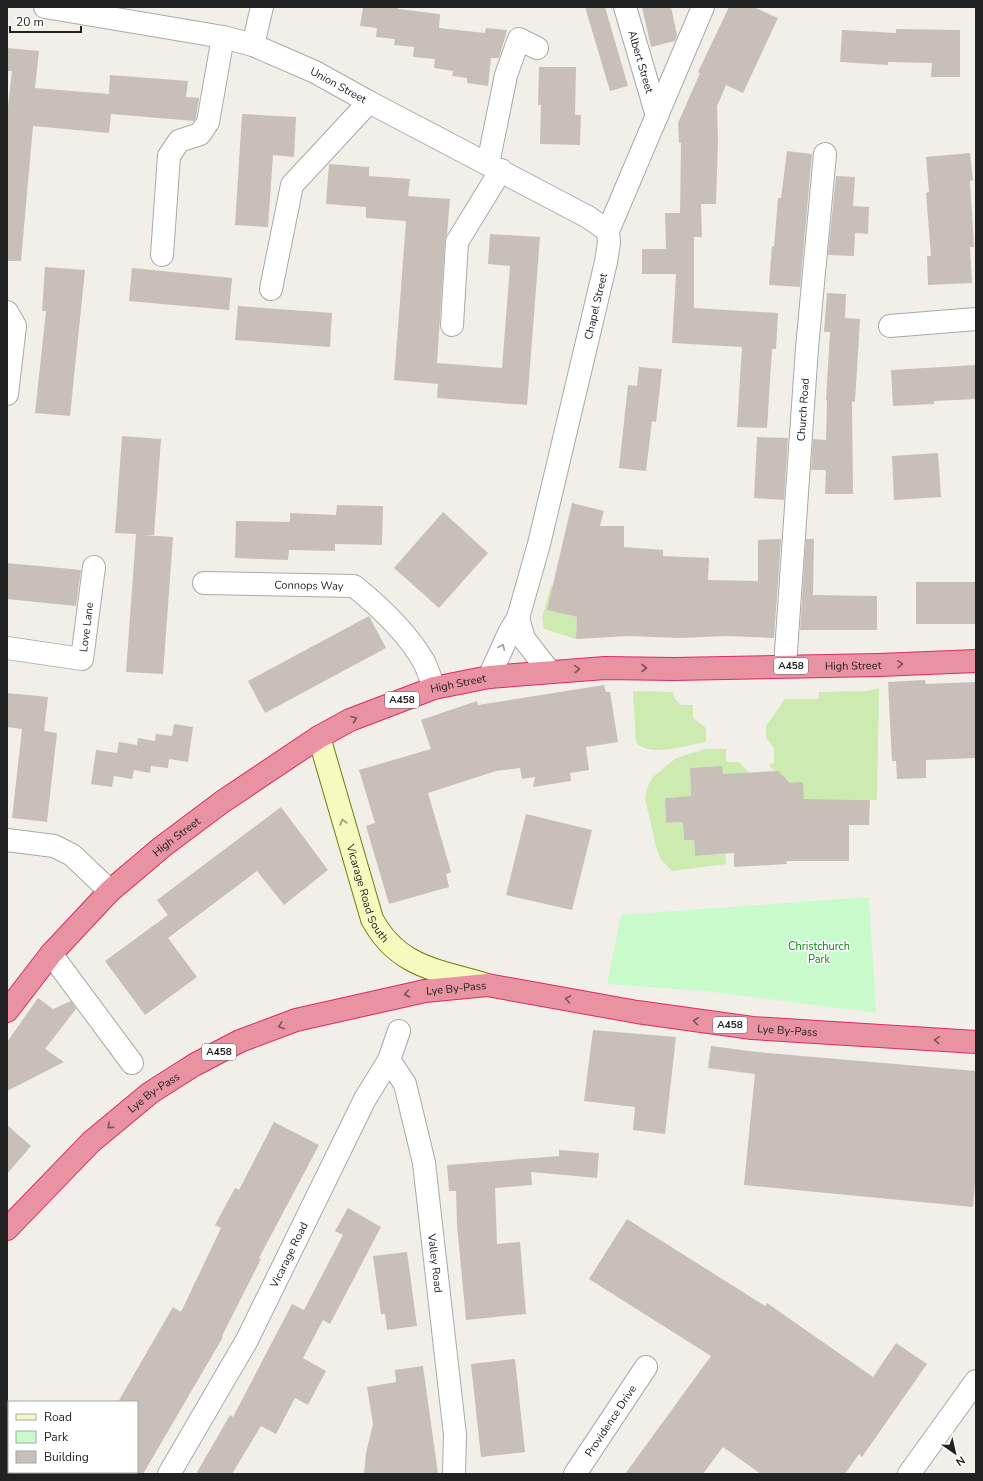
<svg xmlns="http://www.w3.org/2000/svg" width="983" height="1481" font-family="'Nunito Sans',sans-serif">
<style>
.grass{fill:#cdebb0}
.park{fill:#c8facc}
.building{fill:#c7bfb8}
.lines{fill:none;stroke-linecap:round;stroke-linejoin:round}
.street-casing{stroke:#a9a9a9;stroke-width:24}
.secondary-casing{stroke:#707d05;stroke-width:24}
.highway-casing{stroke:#dc2a67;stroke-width:24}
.street{stroke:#fff;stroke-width:22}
.secondary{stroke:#f7fabf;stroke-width:22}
.highway{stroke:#e892a2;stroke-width:22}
.oneway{stroke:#9c9c9c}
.oneway2{stroke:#7b545c}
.oneway3{stroke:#979978}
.labels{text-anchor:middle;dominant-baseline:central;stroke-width:3;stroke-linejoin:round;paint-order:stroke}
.shield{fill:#fff;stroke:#646464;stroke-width:1}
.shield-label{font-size:10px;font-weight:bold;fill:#222}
.street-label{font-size:11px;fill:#222;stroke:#fff}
.park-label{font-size:11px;fill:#0c8416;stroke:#fff}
</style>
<rect width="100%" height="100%" fill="#f2efe9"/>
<!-- grass -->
<g class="grass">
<polygon points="551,585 554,585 547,610 577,617 576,639 544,629 542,618"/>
<path d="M879,688L877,800L804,799C793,787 781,778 769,766L774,762V748L766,738V726L785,699H819V692L868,691Z"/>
<path d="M633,691L673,692L674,698L681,705H693V718L706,728V742C685,745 653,758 636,743Z"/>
<polygon points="705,749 726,749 726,762 739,762 750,773 723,787 722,766 690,768 691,796 665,798 666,823 683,822 684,840 694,840 695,856 725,854 726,864 672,871 660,858 656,846 645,799 647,788 653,777 676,758"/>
</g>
<!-- park -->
<polygon class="park" points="869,897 876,1013 705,991 607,984 621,915"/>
<!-- building -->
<g class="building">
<polygon points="363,7 399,7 398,9 440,14 439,28 485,33 486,28 507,30 499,58 491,58 488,86 467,83 467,78 452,76 453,71 434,68 435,59 413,57 414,47 394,45 395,39 376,37 377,28 360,26"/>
<polygon points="585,7 605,7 628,86 610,91"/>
<polygon points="642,7 671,7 677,35 675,41 651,47"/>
<polygon points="729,7 753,7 778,18 743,93 726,85 717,106 718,141 716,204 701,204 702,237 694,237 694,308 778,313 776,349 772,349 767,428 737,427 742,347 672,343 676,274 642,274 642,249 666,249 665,213 680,213 681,143 679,143 678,123 700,73 698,72"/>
<polygon points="896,29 960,30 960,77 931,77 932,63 888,62 888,65 840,62 842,30 896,33"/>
<polygon points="7,48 39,51 35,88 109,94 110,75 188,81 186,97 199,98 196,117 194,121 111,114 109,133 33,126 21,261 7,261 7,116 12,71 7,71"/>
<polygon points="539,67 576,67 575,115 581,115 580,145 540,144 541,105 538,105"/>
<polygon points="242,114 296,117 294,157 273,155 268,227 235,225"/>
<polygon points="787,151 812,154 800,287 769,285 772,246 774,247 778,198 781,198"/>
<polygon points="970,153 973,180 970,181 974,247 970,247 972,283 928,285 927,256 931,256 926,193 929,192 926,157"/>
<polygon points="329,164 369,167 369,176 410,179 408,196 450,199 447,234 445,241 437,363 502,368 510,266 488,264 490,234 540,237 527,405 437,398 438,384 394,380 406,221 366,218 366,207 326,204"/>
<polygon points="836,176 855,177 853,206 869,207 868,234 855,233 854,256 828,255"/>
<polygon points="45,267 85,270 70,416 35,413 46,311 42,311"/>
<polygon points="132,268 232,278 229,310 129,301"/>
<polygon points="827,293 846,294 845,318 860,319 855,402 852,401 853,494 825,494 826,470 811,470 813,439 826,440 827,400 826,400 830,332 824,332"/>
<polygon points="238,306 332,313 330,347 235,340"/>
<polygon points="976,365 976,399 934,401 934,404 893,406 891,370"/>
<polygon points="639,367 662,369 656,422 652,421 646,471 619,468 628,385 637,386"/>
<polygon points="122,436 161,439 154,535 143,535 173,537 163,674 126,672 136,534 115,533"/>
<polygon points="757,437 788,438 784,500 754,498"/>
<polygon points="938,453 941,497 894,500 892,456"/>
<polygon points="572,503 604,511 600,526 624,526 624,547 663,550 663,556 709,558 708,580 758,581 758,540 781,539 774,638 727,636 679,638 629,636 576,639 577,617 547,610"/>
<polygon points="337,505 383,506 382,545 335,544 335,551 289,550 288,560 235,558 236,521 290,522 290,513 336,515"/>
<polygon points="443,512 488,553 439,608 394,568"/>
<polygon points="806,539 814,539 813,595 877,596 877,630 800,630"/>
<polygon points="7,563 81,570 76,606 7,599"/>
<rect x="916" y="582" width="60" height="42"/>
<polygon points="369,616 386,648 265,713 248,681"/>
<polygon points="925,680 926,684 976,682 976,758 926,760 926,778 897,779 896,761 892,761 888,682"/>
<polygon points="604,685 606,692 610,692 618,742 586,747 589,770 570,773 571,781 533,787 535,777 522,779 520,768 496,771 428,793 451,872 446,874 449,887 389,904 366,826 375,823 359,770 431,749 421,720 477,701 478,705"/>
<polygon points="7,693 48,697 44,731 57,733 47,822 12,818 22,729 7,727"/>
<polygon points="174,724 193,727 188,762 169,759 168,768 151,766 150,773 134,770 132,779 114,776 112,787 91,784 96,750 117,753 119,742 137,745 138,738 155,741 156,734 172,736"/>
<polygon points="722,766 723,774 778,771 790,783 803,782 804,799 870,800 869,825 849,825 849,861 786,861 787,864 734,867 734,853 695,856 694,840 684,840 683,822 666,823 665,798 691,796 690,768"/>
<polygon points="281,807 328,870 284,905 257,871 168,938 197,977 145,1015 105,961 168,915 157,900"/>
<polygon points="526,814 592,830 572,910 506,895"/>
<polygon points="38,998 53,1009 71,1001 76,1009 45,1049 64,1062 7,1091 7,1042"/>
<polygon points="593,1030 676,1037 665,1134 633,1130 635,1107 584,1101"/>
<polygon points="711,1046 757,1052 976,1071 976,1172 973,1207 744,1185 755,1074 708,1068"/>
<polygon points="274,1122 319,1145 259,1258 261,1259 222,1336 223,1337 143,1474 137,1474 137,1402 118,1402 173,1307 181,1312 221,1228 215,1225 235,1188 239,1190"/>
<polygon points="7,1125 31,1146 7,1174"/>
<polygon points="559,1150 599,1153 597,1178 531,1172 532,1185 495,1188 497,1244 520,1242 526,1314 466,1320 457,1225 456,1191 449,1191 447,1165 559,1156"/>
<polygon points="348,1208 381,1227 330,1324 323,1320 303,1358 326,1371 308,1405 295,1398 276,1434 261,1426 232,1474 196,1474 230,1415 233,1417 292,1304 304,1310 343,1235 335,1231"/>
<polygon points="627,1219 765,1306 767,1303 873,1377 896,1343 927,1364 862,1457 859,1454 845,1474 761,1474 723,1447 703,1474 625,1474 711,1356 589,1279"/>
<polygon points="407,1252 417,1326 387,1330 385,1314 381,1314 373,1256"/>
<polygon points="515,1359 525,1452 481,1457 471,1364"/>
<polygon points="423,1366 438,1474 364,1474 366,1453 373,1424 367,1387 396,1382 395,1370"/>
</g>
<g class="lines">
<!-- street casing -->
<g class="street-casing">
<g id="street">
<path id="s1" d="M45,7L223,37L253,45L315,72L369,102L588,217L608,231"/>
<path id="s2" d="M625,7L657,116"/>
<polyline points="253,45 262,7"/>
<polyline points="488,164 506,75 519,39 537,48"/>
<polyline points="162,255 169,156 179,141 200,134 208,122 223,37"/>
<polyline points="271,289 292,185 369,102"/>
<polyline points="7,312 15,326 7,394"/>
<polyline points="452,325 457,242 501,170"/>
<polyline points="890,326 976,319"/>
<path id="s3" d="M204,583L354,586C380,607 407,632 424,662C428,670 431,680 434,688"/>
<polyline points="518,618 524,639 549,671"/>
<path id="s4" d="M7,648L82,659L94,567"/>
<path id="s5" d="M785,666L807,348L825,154"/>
<path id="s6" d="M489,677L509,633L518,618L539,544L606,262L609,242L608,231L703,7"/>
<polyline points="7,840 54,846 72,855 110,891"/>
<polyline points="51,954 132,1063"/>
<path id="s7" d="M389,1060L405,1084L424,1163L455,1435L454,1474"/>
<path id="s8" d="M169,1474L247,1340L365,1099L389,1060L399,1031"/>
<path id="s9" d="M575,1474L646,1367"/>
<polyline points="909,1474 976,1381"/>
</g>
</g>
<!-- secondary casing -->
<g class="secondary-casing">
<g id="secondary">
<path id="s10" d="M319,737L372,919C398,968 439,970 487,985"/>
</g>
</g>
<!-- highway casing -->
<g class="highway-casing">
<g id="highway">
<path id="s11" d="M7,1011L51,954L110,891L162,847L222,802L319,737L350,720L434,688L489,677L605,668L674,669L879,665L976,661"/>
<path id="s12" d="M7,1229L91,1142L150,1093L194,1065L240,1041L296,1020L425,991L487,985L637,1012L752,1028L976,1042"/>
</g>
</g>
<!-- street -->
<use href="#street" class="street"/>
<!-- secondary -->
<use href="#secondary" class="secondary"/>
<!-- highway -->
<use href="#highway" class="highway"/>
</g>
<!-- one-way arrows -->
<defs><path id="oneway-chevron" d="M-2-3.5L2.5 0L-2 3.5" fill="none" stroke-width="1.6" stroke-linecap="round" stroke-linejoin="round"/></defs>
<use class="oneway" href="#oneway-chevron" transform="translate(502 647) rotate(-66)"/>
<g class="oneway2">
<use href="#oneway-chevron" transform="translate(900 664) rotate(-3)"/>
<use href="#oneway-chevron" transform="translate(644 668)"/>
<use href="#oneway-chevron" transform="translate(577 669) rotate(-3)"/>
<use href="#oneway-chevron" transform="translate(354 719) rotate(-23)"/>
<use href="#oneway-chevron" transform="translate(407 994) rotate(169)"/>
<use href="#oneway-chevron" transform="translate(568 999) rotate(-170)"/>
<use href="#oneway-chevron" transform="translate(696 1021) rotate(-172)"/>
<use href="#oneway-chevron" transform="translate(281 1026) rotate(160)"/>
<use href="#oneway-chevron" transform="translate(937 1040) rotate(-177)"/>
<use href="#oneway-chevron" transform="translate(110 1126) rotate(140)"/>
</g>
<use class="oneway3" href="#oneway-chevron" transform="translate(343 822) rotate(-106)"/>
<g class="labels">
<!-- shield labels -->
<g class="shield">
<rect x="774" y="658" width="34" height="16" rx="3"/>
<rect x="385" y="692" width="34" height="16" rx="3"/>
<rect x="713" y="1017" width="34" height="16" rx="3"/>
<rect x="202" y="1044" width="34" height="16" rx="3"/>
</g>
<g class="shield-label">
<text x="791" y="666">A458</text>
<text x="402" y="700">A458</text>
<text x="730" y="1025">A458</text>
<text x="219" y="1052">A458</text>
</g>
<!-- street labels -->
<g class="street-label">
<text stroke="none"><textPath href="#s2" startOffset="57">Albert Street</textPath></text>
<text stroke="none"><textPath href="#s1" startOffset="306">Union Street</textPath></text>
<text stroke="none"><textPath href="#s6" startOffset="387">Chapel Street</textPath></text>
<text stroke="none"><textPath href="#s5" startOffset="257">Church Road</textPath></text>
<text stroke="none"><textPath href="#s3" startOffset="105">Connops Way</textPath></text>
<text stroke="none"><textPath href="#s4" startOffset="108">Love Lane</textPath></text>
<text stroke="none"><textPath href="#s11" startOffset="964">High Street</textPath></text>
<text stroke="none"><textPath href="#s11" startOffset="568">High Street</textPath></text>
<text stroke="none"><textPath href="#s11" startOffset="244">High Street</textPath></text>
<text stroke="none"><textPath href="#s10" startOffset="164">Vicarage Road South</textPath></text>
<text stroke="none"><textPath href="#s12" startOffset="525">Lye By-Pass</textPath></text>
<text stroke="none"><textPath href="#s12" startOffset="860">Lye By-Pass</textPath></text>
<text stroke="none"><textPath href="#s12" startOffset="201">Lye By-Pass</textPath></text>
<text stroke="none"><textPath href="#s8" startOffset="250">Vicarage Road</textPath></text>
<text stroke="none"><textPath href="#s7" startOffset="211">Valley Road</textPath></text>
<text stroke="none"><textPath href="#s9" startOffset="64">Providence Drive</textPath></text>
</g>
<!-- park labels -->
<g class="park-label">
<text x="819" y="946">Christchurch<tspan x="819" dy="13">Park</tspan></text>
</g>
</g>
<!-- border -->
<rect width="983" height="1481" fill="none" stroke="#222222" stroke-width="16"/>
<!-- legend -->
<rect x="8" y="1401" width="130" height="72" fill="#ffffff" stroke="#a7a7a7"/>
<rect x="16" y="1414" width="20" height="6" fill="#f7fabf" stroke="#a7a7a7"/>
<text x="44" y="1421" font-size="12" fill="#222222">Road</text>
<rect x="16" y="1431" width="20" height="12" fill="#c8facc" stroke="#a7a7a7"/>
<text x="44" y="1441" font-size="12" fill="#222222">Park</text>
<rect x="16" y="1451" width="20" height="12" fill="#c7bfb8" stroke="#a7a7a7"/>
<text x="44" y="1461" font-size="12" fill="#222222">Building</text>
<!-- north arrow -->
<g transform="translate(955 1453) rotate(146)" stroke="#ffffff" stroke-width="3" paint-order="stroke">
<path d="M0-3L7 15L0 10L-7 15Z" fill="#222222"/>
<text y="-6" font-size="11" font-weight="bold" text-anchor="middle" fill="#222222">N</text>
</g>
<!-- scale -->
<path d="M10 26v6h71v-6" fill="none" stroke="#222222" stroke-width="2"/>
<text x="16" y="26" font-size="12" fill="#222222" stroke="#ffffff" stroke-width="3" paint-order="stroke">20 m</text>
</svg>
